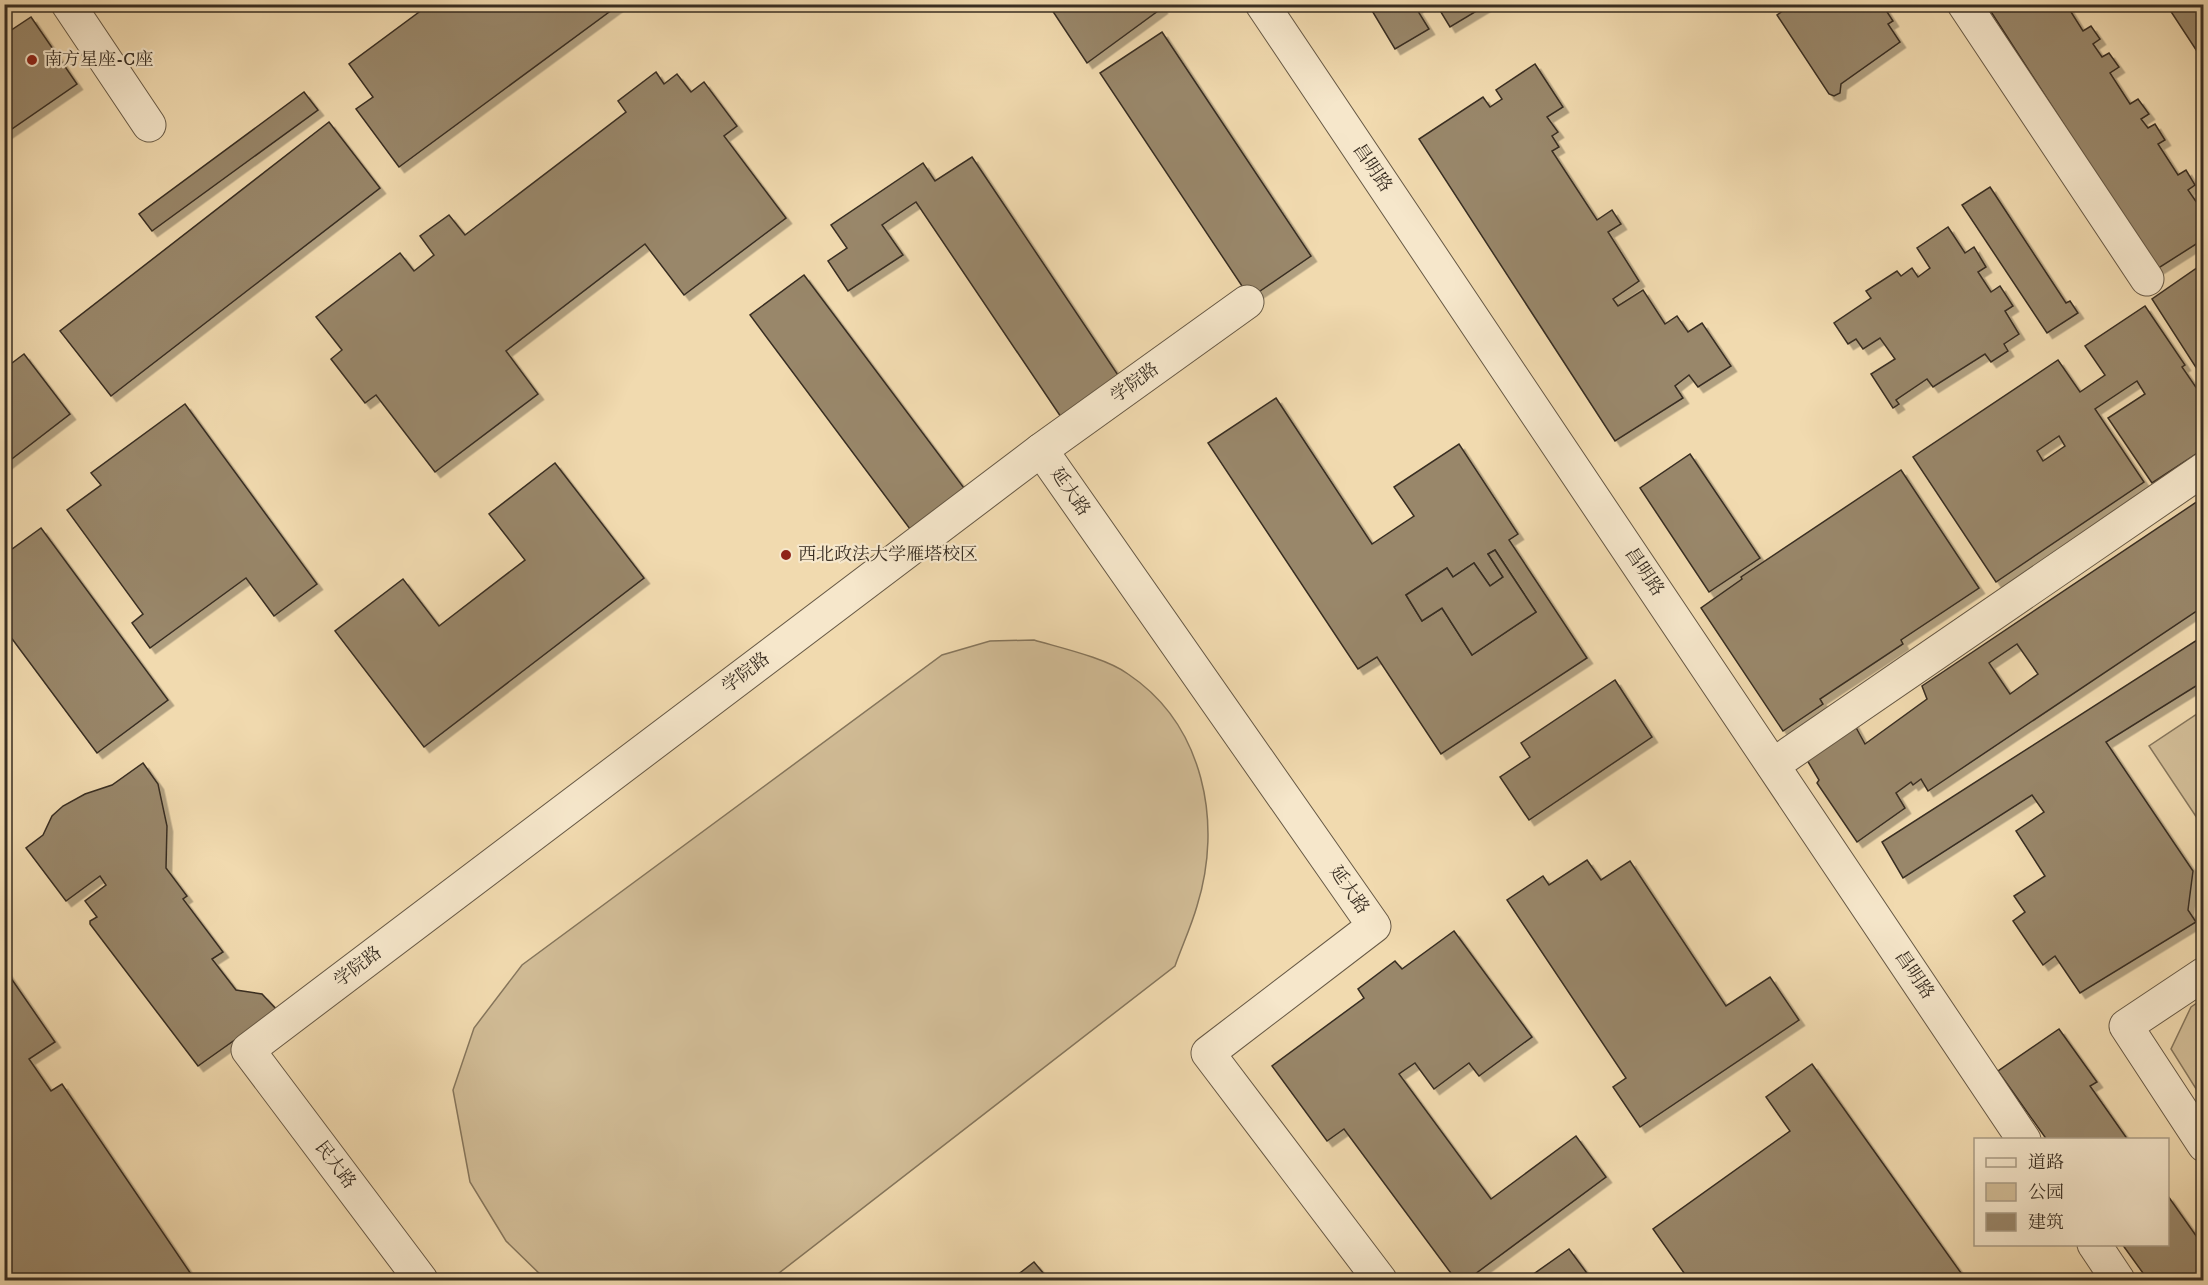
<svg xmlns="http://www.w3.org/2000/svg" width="2208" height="1285" font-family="'IM FELL DW Pica','Noto Serif SC',serif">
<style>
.green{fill:#d2bd97;stroke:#86765c;stroke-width:1.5}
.building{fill:#99876b;stroke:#392e22;stroke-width:1.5;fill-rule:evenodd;filter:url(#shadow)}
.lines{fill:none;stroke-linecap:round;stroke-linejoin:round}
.minor-casing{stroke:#675945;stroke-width:35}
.minor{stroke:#f6e7cb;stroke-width:33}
.poi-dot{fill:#8f2418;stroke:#f6e7cb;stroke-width:2}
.labels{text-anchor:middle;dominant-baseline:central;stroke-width:4.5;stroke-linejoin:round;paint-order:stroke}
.poi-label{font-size:18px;fill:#392e22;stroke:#f6e7cb;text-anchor:start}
.street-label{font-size:18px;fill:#392e22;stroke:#f6e7cb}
</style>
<defs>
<filter id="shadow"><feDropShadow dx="5.5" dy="5.5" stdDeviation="0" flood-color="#0004"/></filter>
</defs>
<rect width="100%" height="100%" fill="#f1daaf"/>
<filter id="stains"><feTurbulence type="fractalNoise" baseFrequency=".00333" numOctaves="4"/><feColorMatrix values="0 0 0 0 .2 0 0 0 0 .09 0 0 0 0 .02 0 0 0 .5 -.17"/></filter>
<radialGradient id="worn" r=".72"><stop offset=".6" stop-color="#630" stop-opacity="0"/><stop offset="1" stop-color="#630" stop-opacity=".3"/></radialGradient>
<!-- green -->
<g class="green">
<path d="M1034,640C1061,648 1106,658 1128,674C1204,725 1223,823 1197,906C1191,927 1182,946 1175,966L770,1280H546L506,1241L470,1182L453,1090L474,1028L522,965L942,655L990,641Z"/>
<polygon points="2203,710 2203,827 2149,746"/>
<polygon points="2203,999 2203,1100 2171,1049 2191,1007"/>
</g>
<!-- building -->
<g class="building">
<polygon points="430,4 620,4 399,167 356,109 373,97 349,64"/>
<polygon points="1048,4 1160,4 1162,8 1087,63"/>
<polygon points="1379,4 1421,4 1416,8 1429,29 1395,49 1371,9"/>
<polygon points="1436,4 1484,4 1485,6 1450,27"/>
<polygon points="1793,4 1882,4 1893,21 1888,24 1900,42 1841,84 1840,93 1834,96 1829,94 1777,15"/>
<polygon points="1986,4 2066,4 2083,31 2091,26 2100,39 2093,44 2102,57 2109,53 2119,67 2110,73 2130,104 2138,99 2149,114 2141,119 2148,128 2155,124 2165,140 2158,144 2178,175 2186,170 2195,185 2188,190 2197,203 2204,198 2204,239 2157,269"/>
<polygon points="2166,4 2204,4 2204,62"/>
<polygon points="31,17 77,84 6,133 4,35"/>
<polygon points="1162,32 1311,256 1250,298 1100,73"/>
<polygon points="1535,64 1563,107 1547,117 1558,132 1552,136 1559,147 1552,151 1597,220 1612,210 1621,224 1608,232 1639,281 1613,299 1618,306 1643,290 1665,324 1677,316 1688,332 1702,323 1731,366 1698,387 1689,375 1675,386 1683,398 1615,441 1419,139 1483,97 1490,107 1502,99 1496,90"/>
<polygon points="656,72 664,84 677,74 691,92 704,82 737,126 724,136 786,218 684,295 645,244 506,351 538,394 435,472 376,395 365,403 331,359 342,350 316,317 400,253 414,271 434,255 420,236 449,215 465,235 626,112 618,101"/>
<polygon points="304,92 318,110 152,231 139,214"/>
<polygon points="329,122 380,188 111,396 60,331"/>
<polygon points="972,157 1124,384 1065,423 916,202 882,225 903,255 848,291 828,261 847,248 831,225 923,163 935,181"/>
<polygon points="1990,187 2066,303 2070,301 2078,313 2047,333 1962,205"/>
<polygon points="1948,227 1965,253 1974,247 1986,267 1978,272 1991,292 2000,286 2013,306 2005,311 2019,334 2004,344 2008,351 1991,362 1985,354 1933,387 1927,379 1896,400 1899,404 1893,408 1871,374 1895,359 1880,338 1863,349 1856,339 1848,344 1834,323 1871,298 1866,291 1897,271 1901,276 1912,268 1918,277 1930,268 1917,248"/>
<polygon points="2204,263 2204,380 2152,299"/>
<polygon points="804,275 964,488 910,529 750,315"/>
<path d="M2145,306L2185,365L2182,367L2204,399V449L2152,483L2108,418L2145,394L2137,381L2095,409L2144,482L1996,582L1913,457L2058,360L2080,392L2105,375L2085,346ZM2059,436L2065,446L2043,461L2037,451Z"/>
<polygon points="24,354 70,414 4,465 4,369"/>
<path d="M1276,398L1372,544L1414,516L1394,487L1459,444L1518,534L1509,540L1587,658L1441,754L1377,657L1358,669L1208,443ZM1495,550L1536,612L1472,655L1442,608L1422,621L1406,595L1447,568L1453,577L1474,563L1490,586L1503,577L1488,554Z"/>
<polygon points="185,404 317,584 274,616 246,578 150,648 132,623 143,614 67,510 101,485 91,473"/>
<polygon points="1690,454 1760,558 1709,592 1640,488"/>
<polygon points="555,463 644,578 424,747 335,631 403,579 439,626 525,560 489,514"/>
<polygon points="1901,470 1979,588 1901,640 1903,644 1820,699 1823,704 1783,731 1701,608 1742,579 1741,577"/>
<path d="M2204,497V606L1928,791L1921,779L1913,785L1911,782L1896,793L1905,808L1857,842L1817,783L1819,780L1804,755L1853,722L1865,744L1927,699L1922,686ZM2017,644L2038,674L2010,694L1989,663Z"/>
<polygon points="41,528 168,700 97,753 4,628 4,555"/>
<polygon points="1495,550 1536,612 1472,655 1442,608 1422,621 1406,595 1447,568 1453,577 1474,563 1490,586 1503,577 1488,554"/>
<polygon points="2197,640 2204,650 2204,681 2106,742 2193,871 2188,910 2196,922 2080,993 2055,956 2043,965 2013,921 2025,912 2014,896 2045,876 2016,831 2044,812 2032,795 1903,878 1882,842"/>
<polygon points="1615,680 1652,737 1529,820 1500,777 1530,757 1521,743"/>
<polygon points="143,763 158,784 167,826 166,868 187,896 183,899 223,952 212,959 236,990 262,994 277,1010 198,1066 90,924 90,921 97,917 85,901 106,885 100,876 66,901 26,848 43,835 52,816 63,806 85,794 112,785"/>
<polygon points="1587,860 1601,880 1630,861 1726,1006 1770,977 1799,1020 1640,1127 1613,1087 1626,1078 1507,900 1543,876 1549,885"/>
<polygon points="1454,931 1532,1037 1479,1076 1469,1063 1434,1089 1415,1063 1399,1074 1491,1199 1576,1136 1606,1177 1467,1280 1456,1280 1344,1129 1327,1141 1272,1066 1364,998 1358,989 1395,961 1402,969"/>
<polygon points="4,968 55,1042 29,1059 51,1091 62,1084 195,1280 4,1280"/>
<polygon points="2059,1029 2097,1082 2090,1086 2128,1140 2047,1140 1998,1071"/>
<polygon points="1812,1064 1966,1280 1689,1280 1653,1229 1790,1131 1766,1097"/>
<polygon points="2168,1196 2204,1247 2204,1280 2148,1280 2122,1244 2168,1244"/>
<polygon points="1569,1249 1592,1280 1525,1280"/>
<polygon points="1034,1262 1049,1280 1011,1280"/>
</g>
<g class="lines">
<!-- minor casing -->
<g class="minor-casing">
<g id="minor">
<polyline points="68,4 149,125"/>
<polyline points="1262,4 2024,1140"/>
<polyline points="1964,4 2147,279"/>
<polyline points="1041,450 1374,926 1208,1053 1380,1280"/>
<polyline points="1773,765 2204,469"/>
<polyline points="2204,974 2126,1026 2204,1145"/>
<polyline points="2094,1244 2118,1280"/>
<polyline points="421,1280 248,1050 1041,450 1247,302"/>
</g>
</g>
<!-- minor -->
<use href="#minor" class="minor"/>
</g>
<!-- markers -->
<g class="poi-dot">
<circle cx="32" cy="60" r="6"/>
<circle cx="786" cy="555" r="6"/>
</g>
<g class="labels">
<!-- poi labels -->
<g class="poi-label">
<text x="44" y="60">南方星座-C座</text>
<text x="798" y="555">西北政法大学雁塔校区</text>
</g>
<!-- street labels -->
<g class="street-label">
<text transform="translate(1372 168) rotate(56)">昌明路</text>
<text transform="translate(1135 383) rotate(-36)">学院路</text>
<text transform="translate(1070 492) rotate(55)">延大路</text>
<text transform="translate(1644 572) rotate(56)">昌明路</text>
<text transform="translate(746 673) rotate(-37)">学院路</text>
<text transform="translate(1349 890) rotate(55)">延大路</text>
<text transform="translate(358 967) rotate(-37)">学院路</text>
<text transform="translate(1914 975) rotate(56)">昌明路</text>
<text transform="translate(335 1165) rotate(53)">民大路</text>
</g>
</g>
<!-- margin -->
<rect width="2208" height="1285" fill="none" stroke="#f1daaf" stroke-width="24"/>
<rect x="6" y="6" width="2196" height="1273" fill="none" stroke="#392e22" stroke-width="3"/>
<rect x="12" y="12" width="2184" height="1261" fill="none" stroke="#392e22" stroke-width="1.5"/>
<!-- legend -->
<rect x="1974" y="1138" width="195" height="108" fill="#f6e7cb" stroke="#aa9d87" stroke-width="1.5"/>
<rect x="1986" y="1158" width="30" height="9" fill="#f6e7cb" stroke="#aa9d87" stroke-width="1.5"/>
<text x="2028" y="1168" font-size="18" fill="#392e22">道路</text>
<rect x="1986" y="1183" width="30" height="18" fill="#d2bd97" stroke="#aa9d87" stroke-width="1.5"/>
<text x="2028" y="1198" font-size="18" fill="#392e22">公园</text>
<rect x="1986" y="1213" width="30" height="18" fill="#99876b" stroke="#aa9d87" stroke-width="1.5"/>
<text x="2028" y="1228" font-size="18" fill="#392e22">建筑</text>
<rect width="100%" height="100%" filter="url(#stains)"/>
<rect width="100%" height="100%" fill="url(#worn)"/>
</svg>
